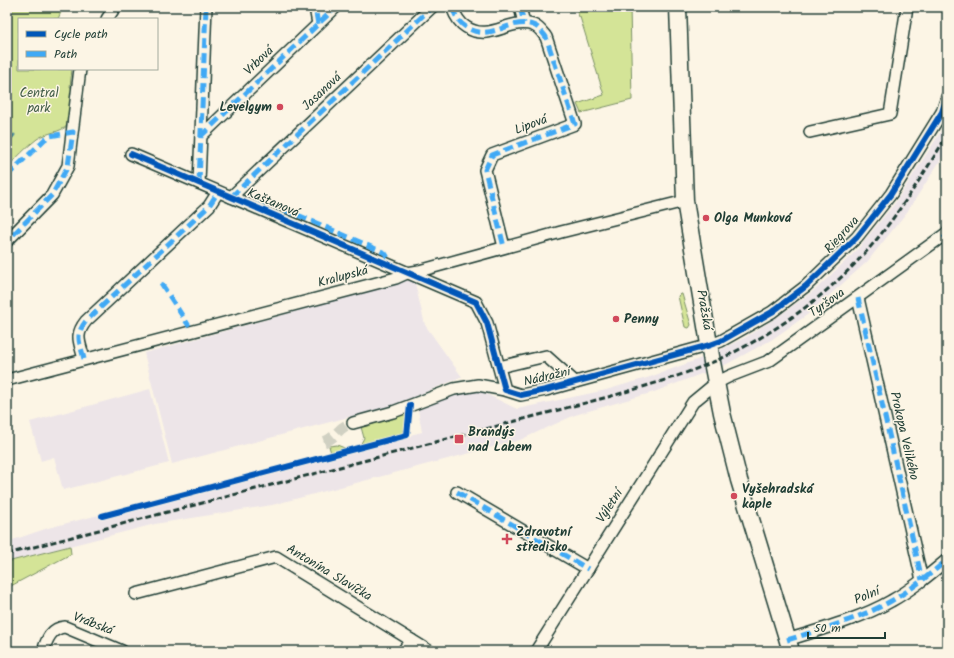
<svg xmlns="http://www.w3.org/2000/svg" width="954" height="658" font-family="Kalam,sans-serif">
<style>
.built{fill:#ede5e8}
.green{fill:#d4e497;stroke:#7a9066}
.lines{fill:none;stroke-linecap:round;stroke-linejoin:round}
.stream{stroke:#568f98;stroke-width:3}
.street-tunnel{stroke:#d0d0c2;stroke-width:11;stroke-dasharray:11 5.5;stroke-linecap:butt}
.street-casing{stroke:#1f3d34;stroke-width:14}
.secondary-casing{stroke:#1f3d34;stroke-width:19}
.street{stroke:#fcf5e5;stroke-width:11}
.secondary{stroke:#fcf5e5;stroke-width:16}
.rail{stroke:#1f3d34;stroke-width:3;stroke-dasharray:6 3;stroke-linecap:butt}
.quiet{stroke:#3fa9f5;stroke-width:5;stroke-dasharray:10 5;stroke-linecap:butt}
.cycleway-casing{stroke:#fcf5e5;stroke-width:8}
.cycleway{stroke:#0057b8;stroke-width:6}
.poi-dot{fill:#d1495b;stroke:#fcf5e5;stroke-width:1.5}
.labels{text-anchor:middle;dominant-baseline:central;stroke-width:3;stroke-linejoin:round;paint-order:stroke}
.street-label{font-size:13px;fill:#1f3d34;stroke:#fcf5e5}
.park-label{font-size:13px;fill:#435e48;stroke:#fcf5e5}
.poi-label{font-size:13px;font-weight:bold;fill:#1f3d34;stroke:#fcf5e5;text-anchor:start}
</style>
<rect width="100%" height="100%" fill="#fcf5e5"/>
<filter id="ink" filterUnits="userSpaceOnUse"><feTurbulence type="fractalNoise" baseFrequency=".025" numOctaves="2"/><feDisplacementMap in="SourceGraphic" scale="8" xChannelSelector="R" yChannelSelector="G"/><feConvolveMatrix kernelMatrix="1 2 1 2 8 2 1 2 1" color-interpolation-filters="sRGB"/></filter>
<g filter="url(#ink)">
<!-- built -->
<g class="built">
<polygon points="947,122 947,150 907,212 867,262 807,315 771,340 727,364 654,392 575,415 520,440 272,505 155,524 7,562 7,542 48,528 422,432 417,405 476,389 517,409 606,390 650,377 710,355 746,337 779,316 816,289 856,251 895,203"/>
<polygon points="414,279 425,325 462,377 394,405 172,464 144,353"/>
<polygon points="150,389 169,463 63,490 54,457 41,461 30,422"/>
</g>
<!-- green -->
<g class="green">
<path d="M7,7H63L58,19H19V69H72L70,87H73L68,125C60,133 47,132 37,139C26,147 17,158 7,167Z"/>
<polygon points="576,7 630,7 632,100 581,113 577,104 604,95 580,17 579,17"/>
<polygon points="680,294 682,294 691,325 689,328 685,327 678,296"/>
<polygon points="407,413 406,426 402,434 360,445 364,438 361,427"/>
<polygon points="337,445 347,449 331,453 329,446"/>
<polygon points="70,546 71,554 7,588 7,562"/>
</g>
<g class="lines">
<!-- stream -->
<polyline class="stream" points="7,143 14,135"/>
<!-- street-tunnel -->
<path class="street-tunnel" d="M324,442C338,437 337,427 353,423"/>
<!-- street casing -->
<g class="street-casing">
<g id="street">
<path d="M452,7C455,15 459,23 466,27C490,43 510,17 533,25C539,27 542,32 546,37L575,124L492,155L485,170L504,247"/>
<polyline points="520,7 524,23"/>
<polyline points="107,19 115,7"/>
<polyline points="318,24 316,13 322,7"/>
<polyline points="810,132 890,114 907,7"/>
<polyline points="201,136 336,7"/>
<polyline points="131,154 476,302 487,323 505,390 521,395 546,390 710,345 721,341 772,312 806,286 857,237 891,194 942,112 947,97"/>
<polyline points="199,183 206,7"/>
<polyline points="231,197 432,7"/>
<polyline points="7,241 52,195 68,166 80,69"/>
<polyline points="858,298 922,580"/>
<path d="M84,359C80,342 74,336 86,321L209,206L218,192"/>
<polyline points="499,367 546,356 575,382"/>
<polyline points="7,380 396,278 407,273 419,271 561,232 685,201"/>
<polyline points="353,423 393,412 454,389 478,385 505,390"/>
<polyline points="457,492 588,569"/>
<polyline points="136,594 276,557 429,651"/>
<path d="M787,640C819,630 862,618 891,601C911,590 929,575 947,560"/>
<path d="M43,651C47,639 51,628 65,627L122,651"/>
<polyline points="403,651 411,640"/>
<polyline points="536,651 693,402 716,383 730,376 769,361 947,233"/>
</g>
</g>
<!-- secondary casing -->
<g class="secondary-casing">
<polyline id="secondary" points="678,7 685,201 712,362 722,413 739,480 791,651"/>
</g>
<!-- street -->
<use href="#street" class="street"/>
<!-- secondary -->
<use href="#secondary" class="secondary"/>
<!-- rail -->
<path class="rail" d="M7,554L608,397C647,386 685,375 722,358C780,331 837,288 877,239C904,206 925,171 947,136"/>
<!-- quiet -->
<g class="quiet">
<path d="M452,7C455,15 459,23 466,27C490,43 510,17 533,25C539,27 542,32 546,37L575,124L492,155L485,170L504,247"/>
<polyline points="520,7 524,23"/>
<polyline points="318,24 316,13 322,7"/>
<polyline points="201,136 336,7"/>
<polyline points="7,176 45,139 50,136 73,132 68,166 52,195 7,241"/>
<polyline points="199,183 206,7"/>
<polyline points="231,197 432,7"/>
<polyline points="256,199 300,216 385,253 388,258"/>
<polyline points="944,235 947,240"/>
<polyline points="161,283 189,326"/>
<polyline points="858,298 922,580"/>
<path d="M84,359C80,342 74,336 86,321L209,206L218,192"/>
<polyline points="457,492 588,569"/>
<path d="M787,640C819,630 862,618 891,601C911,590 929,575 947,560"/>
</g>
<!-- cycleway casing -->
<g class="cycleway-casing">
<g id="cycleway">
<polyline points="131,154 476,302 487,323 505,390 521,395 546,390 710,345 721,341 772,312 806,286 857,237 891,194 942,112 947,97"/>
<polyline points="102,516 407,435 410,405"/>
</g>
</g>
<!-- cycleway -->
<use href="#cycleway" class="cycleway"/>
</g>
</g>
<!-- markers -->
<g class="poi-dot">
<circle cx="280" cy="107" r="4"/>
<circle cx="706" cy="218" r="4"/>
<circle cx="616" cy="319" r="4"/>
<rect x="454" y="434" width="10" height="10" rx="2"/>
<circle cx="734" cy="496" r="4"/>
<path d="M505 533h4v4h4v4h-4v4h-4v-4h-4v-4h4z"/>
</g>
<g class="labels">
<!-- street labels -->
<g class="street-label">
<text transform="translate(259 61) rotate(-44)">Vrbová</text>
<text transform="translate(322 92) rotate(-43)">Jasanová</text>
<text transform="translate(531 125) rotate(-21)">Lipová</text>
<text transform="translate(273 203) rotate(23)">Kaštanová</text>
<text transform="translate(842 235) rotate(-48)">Riegrova</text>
<text transform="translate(343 277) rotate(-15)">Kralupská</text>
<text transform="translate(827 303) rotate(-35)">Tyršova</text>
<text transform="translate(704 310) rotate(80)">Pražská</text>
<text transform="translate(547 377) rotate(-13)">Nádražní</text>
<text transform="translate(904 436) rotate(77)">Prokopa Velikého</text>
<text transform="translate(610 506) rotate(-57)">Výletní</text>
<text transform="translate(329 573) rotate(31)">Antonína Slavíčka</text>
<text transform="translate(867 596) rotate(-23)">Polní</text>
<text transform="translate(93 624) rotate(21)">Vrábská</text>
</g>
<!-- park labels -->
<g class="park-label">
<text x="39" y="93">Central<tspan x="39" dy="15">park</tspan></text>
</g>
<!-- poi labels -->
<g class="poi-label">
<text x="272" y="107" text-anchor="end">Levelgym</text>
<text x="714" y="218">Olga Munková</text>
<text x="624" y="319">Penny</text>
<text x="468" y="432">Brandýs<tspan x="468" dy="15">nad Labem</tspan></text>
<text x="742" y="489">Vyšehradská<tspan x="742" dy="15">kaple</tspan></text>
<text x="516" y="532">Zdravotní<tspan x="516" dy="15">středisko</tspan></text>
</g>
</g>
<!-- margin -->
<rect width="954" height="658" fill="none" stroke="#fcf5e5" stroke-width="24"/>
<rect x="12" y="12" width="930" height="634" fill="none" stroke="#1f3d34" stroke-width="1.5" filter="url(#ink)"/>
<!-- legend -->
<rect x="18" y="18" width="140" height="52" fill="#fcf5e5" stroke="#a4ab9e"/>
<rect x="26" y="31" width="20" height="6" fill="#0057b8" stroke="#a4ab9e"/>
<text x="54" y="38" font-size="12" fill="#1f3d34">Cycle path</text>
<rect x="26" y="51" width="20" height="6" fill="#3fa9f5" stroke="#a4ab9e"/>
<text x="54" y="58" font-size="12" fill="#1f3d34">Path</text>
<!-- scale -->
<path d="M808 632v6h77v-6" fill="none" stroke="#1f3d34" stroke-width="2"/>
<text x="814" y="632" font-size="12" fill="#1f3d34" stroke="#fcf5e5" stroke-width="3" paint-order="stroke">50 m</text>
</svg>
